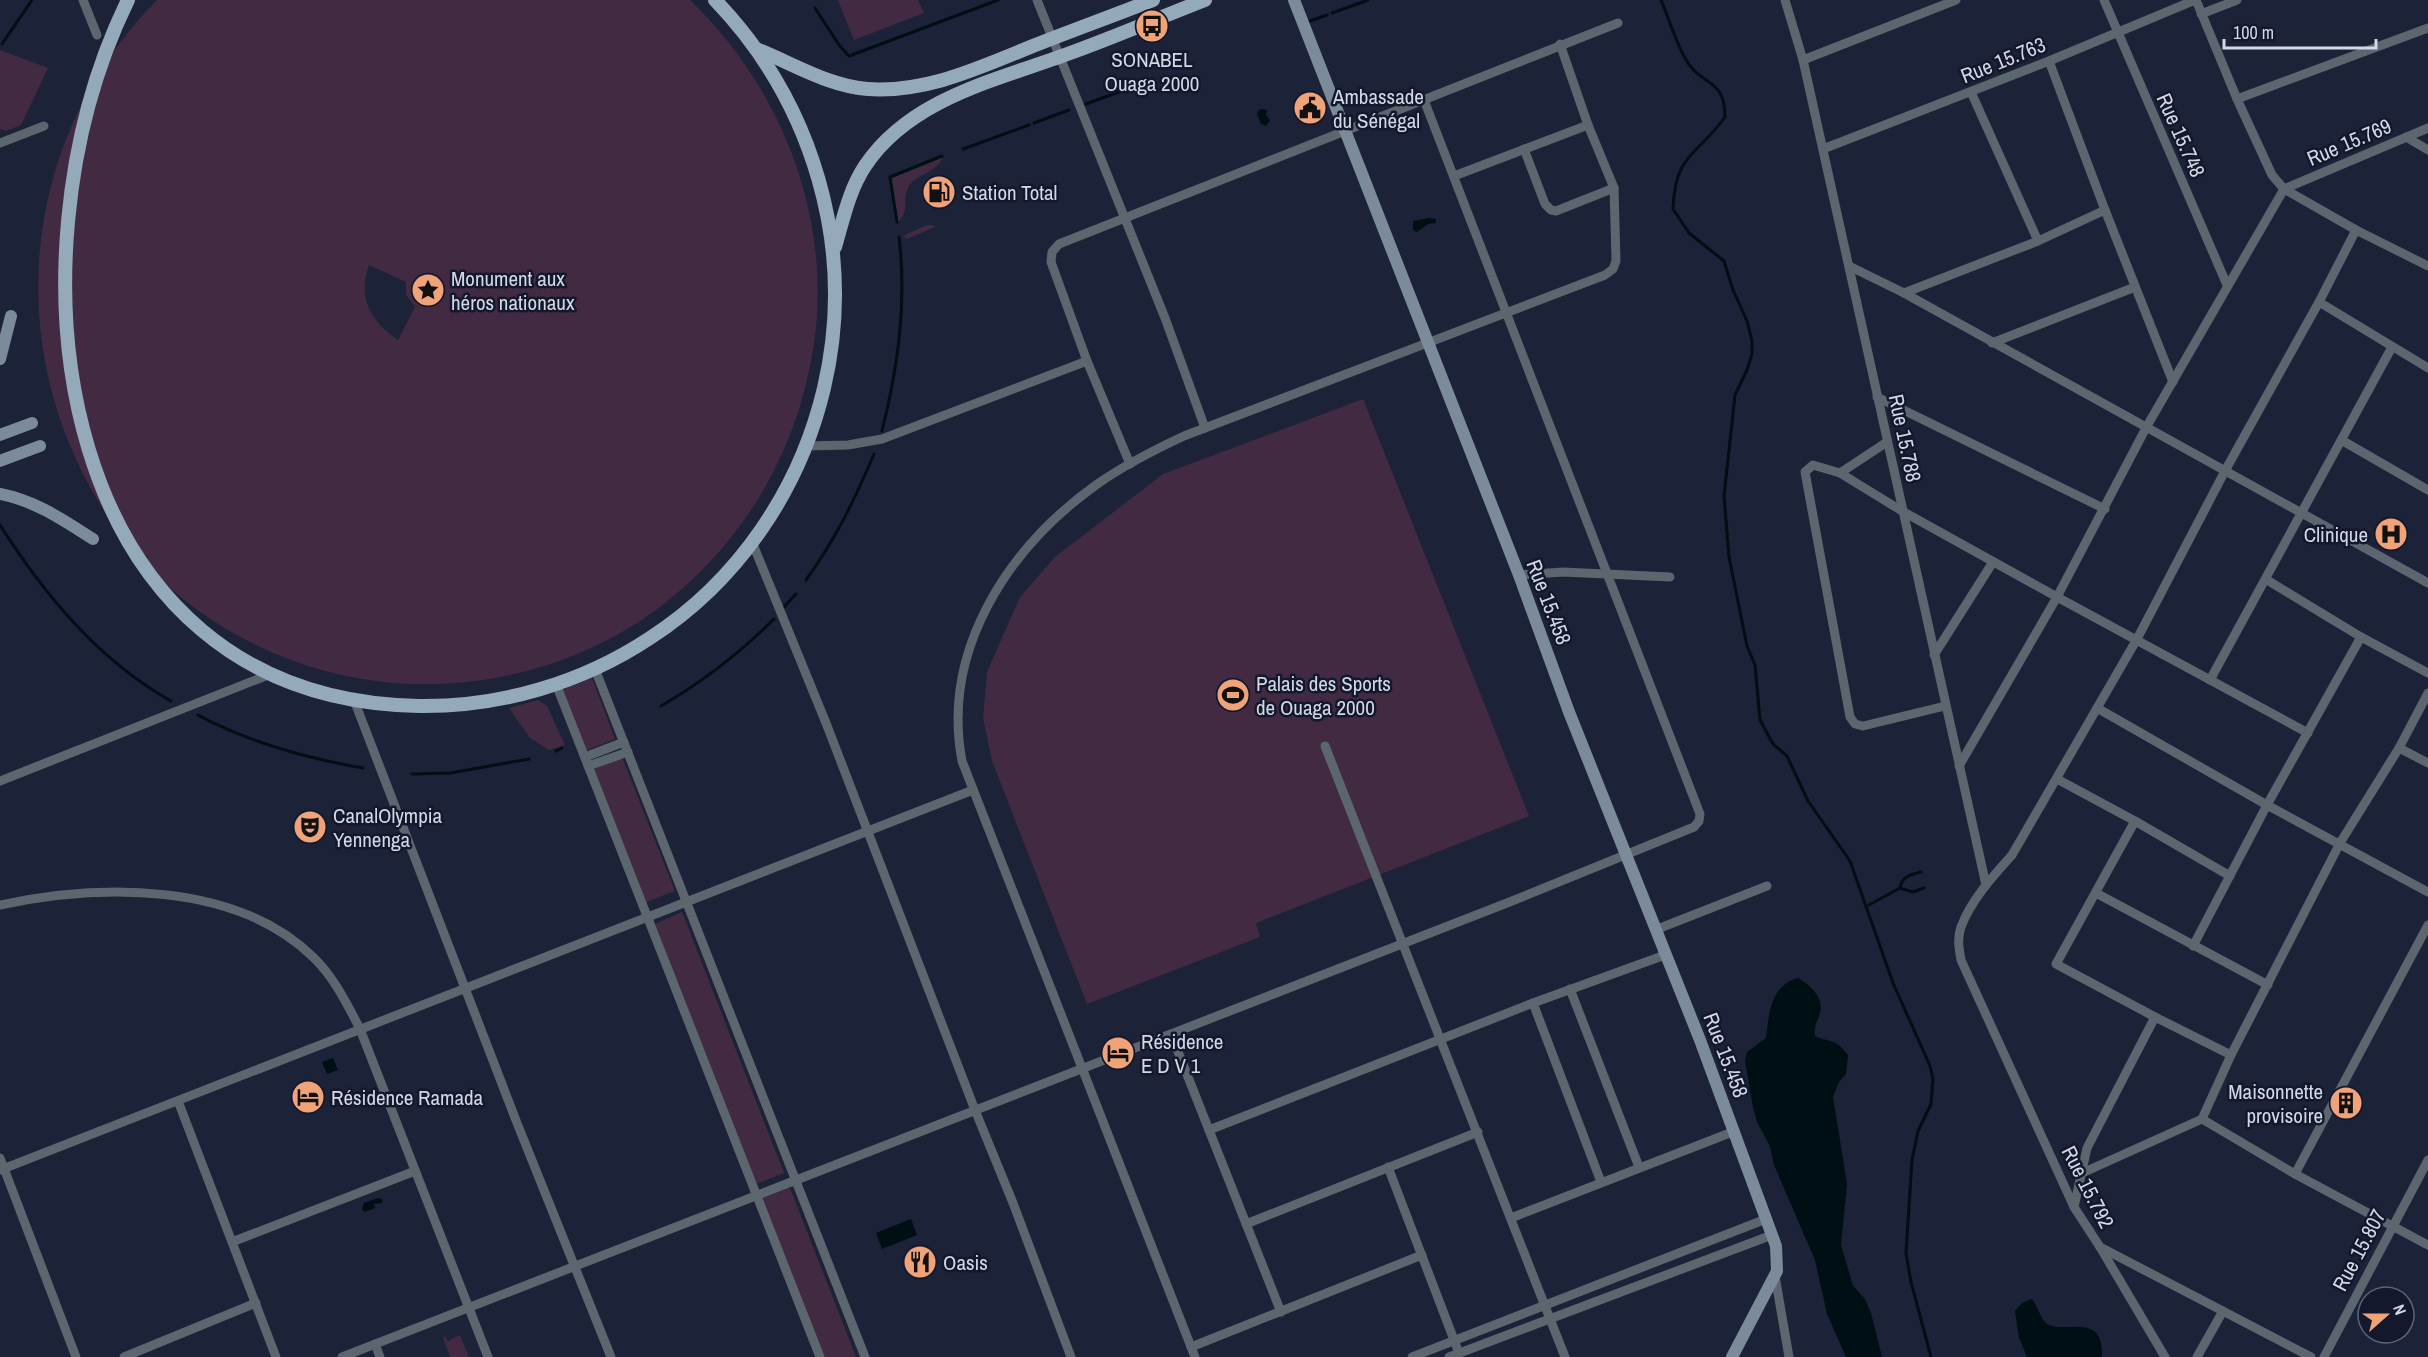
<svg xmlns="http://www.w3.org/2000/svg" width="2428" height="1357" font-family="'Archivo Narrow',sans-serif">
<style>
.green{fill:#422b42;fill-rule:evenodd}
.water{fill:#000f13}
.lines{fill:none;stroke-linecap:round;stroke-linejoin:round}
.stream{stroke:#000f13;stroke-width:3}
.street{stroke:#5c666e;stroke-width:9}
.secondary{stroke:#7b8b99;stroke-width:12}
.primary{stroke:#94a9ba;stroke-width:14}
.labels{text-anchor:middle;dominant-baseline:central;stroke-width:5;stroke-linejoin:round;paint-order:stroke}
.poi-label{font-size:21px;fill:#d3d8e6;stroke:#13182c;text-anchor:start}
.street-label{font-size:21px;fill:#d3d8e6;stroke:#13182c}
</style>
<rect width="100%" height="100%" fill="#1c2237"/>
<!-- green -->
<g class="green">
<path d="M157,0H690C789,95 839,236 809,371C787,475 726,565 637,623C576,662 504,683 431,684C325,686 224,643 149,569C0,406 0,159 157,0ZM369,265L406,282V295L415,307L398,340C371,321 357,299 369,265Z"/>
<polygon points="838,0 918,0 924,13 854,40"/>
<polygon points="0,50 48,68 21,125 6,131 0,129"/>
<path d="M943,157C936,174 914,174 908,188C902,200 910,213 897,223L891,178Z"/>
<polygon points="927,225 933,225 935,227 907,239 903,236"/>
<polygon points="1363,399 1529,816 1256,923 1260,937 1087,1004 992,761 983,718 987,672 1020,597 1055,557 1163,474"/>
<polygon points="592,678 615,739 585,751 562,690"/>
<polygon points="538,700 547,706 565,745 549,750 530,738 509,708"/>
<polygon points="622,757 675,891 646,902 593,769"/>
<polygon points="682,912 784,1173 756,1184 655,924"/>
<polygon points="790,1188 856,1357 822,1357 760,1199"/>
<polygon points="460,1335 469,1357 450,1357 443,1338 445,1336 448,1341"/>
</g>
<!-- water -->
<g class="water">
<polygon points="1262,109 1267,110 1266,115 1270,120 1266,126 1261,124 1257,114 1259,110"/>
<polygon points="1429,218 1436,219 1436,223 1428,224 1417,232 1413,230 1413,221"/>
<path d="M1798,978C1809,984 1825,998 1820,1013C1817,1023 1814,1025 1815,1036C1833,1044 1834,1037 1848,1055L1846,1074L1839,1082L1833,1097L1847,1184L1841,1245L1853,1286L1865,1299L1871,1313L1882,1357H1846L1827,1314L1815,1260L1774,1165L1770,1146L1757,1122L1753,1107L1745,1061L1747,1052L1766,1038C1769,1013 1770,986 1798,978Z"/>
<polygon points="333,1058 338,1070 327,1074 322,1062"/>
<polygon points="378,1198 382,1199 382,1203 374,1204 375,1208 365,1212 362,1210 364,1203"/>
<polygon points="911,1219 917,1235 882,1249 876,1233"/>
<path d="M2032,1299C2038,1306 2040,1318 2046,1323C2062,1336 2104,1309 2102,1357H2027L2019,1338L2015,1311L2022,1303Z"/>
</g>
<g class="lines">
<!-- stream -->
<g class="stream">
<path d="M1661,0C1669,19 1675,40 1685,58C1700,87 1725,76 1725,117C1697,156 1675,153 1673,209L1689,233L1724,261L1733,290L1747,321L1752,341V354L1747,370L1735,395L1724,496L1729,557L1747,646L1755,665L1760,720L1773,744L1787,756L1808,801L1850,861L1893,983L1930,1066L1933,1079L1931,1104L1918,1131L1912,1160L1906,1253L1911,1282L1931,1357"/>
<polyline points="815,8 839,45 849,56 998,0"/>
<polyline points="1332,13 1368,0"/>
<polyline points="1310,21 1327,15"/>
<polyline points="2,44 32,0"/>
<polyline points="1086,104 1146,82"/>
<polyline points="1034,123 1069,110"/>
<polyline points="963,149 1029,125"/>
<polyline points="897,222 890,177 942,156"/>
<path d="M882,431C898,367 907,303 899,237"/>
<path d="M0,525C44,594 98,660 171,701"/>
<path d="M806,580C835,540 855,499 874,454"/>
<polyline points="784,607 796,594"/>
<path d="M661,706C702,682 740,653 774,619"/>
<path d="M198,715C250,743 305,758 363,768"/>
<polyline points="556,751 562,748"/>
<polyline points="412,774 450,773 529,759"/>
<polyline points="1900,888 1913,892 1924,888"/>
<path d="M1867,906L1900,888C1902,876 1910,875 1921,872"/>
</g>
<!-- street -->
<g class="street">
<polyline points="83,0 97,35"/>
<polyline points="1037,0 1165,318 1205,428"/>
<polyline points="1785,0 1803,60 1986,885"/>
<polyline points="2104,0 2227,285"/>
<polyline points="2196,0 2237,99 2272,175 2284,189 2356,230 2428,266"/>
<polyline points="2201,14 2237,0"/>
<polyline points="1803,60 1956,0"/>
<polyline points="2049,61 2105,210 2173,382"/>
<polyline points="1971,92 2038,241"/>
<polyline points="2237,99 2428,28"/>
<polyline points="2406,137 2428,150"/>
<polyline points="0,143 44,126"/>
<polyline points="1524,149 1545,204 1551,210 1556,211 1614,188"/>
<polyline points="1823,149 2049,61 2195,0"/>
<polyline points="1454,176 1588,125"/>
<polyline points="2284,189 2428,128"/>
<polyline points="1849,266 1904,293 2428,583"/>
<polyline points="1904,293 2038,241 2105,210"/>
<polyline points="2319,302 2428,368"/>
<polyline points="1992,343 2135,287"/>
<polyline points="1877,397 2105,509"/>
<polyline points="2343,441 2428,490"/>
<polyline points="806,446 848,445 882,439 1087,361"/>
<polyline points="1130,464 1087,361 1051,262 1052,252 1059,244 1618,23"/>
<polyline points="1840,473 1887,442"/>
<polyline points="752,542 826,723 975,1110 1013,1203 1071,1357"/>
<polyline points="1519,575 1563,572 1670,577"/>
<polyline points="2267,580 2361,637 2428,673"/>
<polyline points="1934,655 1993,562"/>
<polyline points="595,669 865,1357"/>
<polyline points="2210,680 2392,347"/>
<polyline points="556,684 820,1357"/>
<polyline points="354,700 517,1123 611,1357"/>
<polyline points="1945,706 1863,726 1855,724 1850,717 1805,472 1813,465 1840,473 1902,511 2057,597 2308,733"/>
<polyline points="2097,708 2267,805 2428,892"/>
<polyline points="1325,746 1565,1357"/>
<polyline points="2399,748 2428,763"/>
<polyline points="585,757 624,742"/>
<polyline points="588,766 628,752"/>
<polyline points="1959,766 2057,597 2147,426 2284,189"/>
<polyline points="2057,779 2135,821"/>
<polyline points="0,781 268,675"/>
<polyline points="2230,876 2135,821 2056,964 2155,1017 2231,1055"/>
<polyline points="2096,893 2268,985"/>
<path d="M0,905C99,884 235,881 313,957C334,977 347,1004 360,1029L488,1357"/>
<polyline points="1655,930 1767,886"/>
<polyline points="2193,946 2267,805 2361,637"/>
<polyline points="1570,989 1639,1167"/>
<polyline points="1533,1003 1601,1182"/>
<polyline points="1171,1034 1281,1312"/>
<polyline points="178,1101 276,1357"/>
<polyline points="2202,1119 2295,1174 2428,1245"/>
<polyline points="1209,1130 1533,1003 1665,955"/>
<polyline points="0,1158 76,1357"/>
<polyline points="1388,1167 1459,1353"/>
<polyline points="0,1170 973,790"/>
<polyline points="2080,1174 2202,1119 2231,1055 2340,843 2399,748 2428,693"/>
<polyline points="2295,1174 2428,925"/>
<polyline points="2074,1207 2087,1148 2155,1017"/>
<polyline points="1511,1218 1735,1131"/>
<polyline points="1246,1224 1478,1132"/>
<polyline points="232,1242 415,1171"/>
<polyline points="2100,1247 2165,1357"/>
<polyline points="1775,1276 1789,1357"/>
<polyline points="375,1344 380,1357"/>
<polyline points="1191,1347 1422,1255"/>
<polyline points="124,1357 256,1303"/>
<polyline points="342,1357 1507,903 1694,827 1699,821 1700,814 1424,100"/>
<path d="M1195,1357L962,761C941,650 1008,548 1096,485C1124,465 1154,450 1184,436L1605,275L1613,269L1616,261L1614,188L1588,125L1560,44"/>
<polyline points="1412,1357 1766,1219"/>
<polyline points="1449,1357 1772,1235"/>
<polyline points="2197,1357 2223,1311"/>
<path d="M2311,1357L2100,1247L2074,1207L1961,960C1959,949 1957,938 1961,927C1971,900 1993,876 2012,855L2137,639L2226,469L2319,302L2356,230"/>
<polyline points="2324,1357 2428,1160"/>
</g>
<!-- secondary -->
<g class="secondary">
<polyline points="1294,0 1519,575 1569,712 1700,1040 1776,1246 1777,1271 1732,1357"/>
<polyline points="0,359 11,316"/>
<polyline points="0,435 32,423"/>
<polyline points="0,461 40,446"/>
<path d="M0,494C36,501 63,520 93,539"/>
</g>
<!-- primary -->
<g class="primary">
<path d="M128,0C0,262 54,700 419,706C501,707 582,683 650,638C738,581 800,490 824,388C857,248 813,102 715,0"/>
<path d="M756,49C792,63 828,86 868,89C929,93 982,66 1038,44C1076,29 1115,15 1153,0"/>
<path d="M835,247C843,220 849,190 865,166C911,97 1001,79 1073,52C1117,36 1161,17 1205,0"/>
</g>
</g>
<!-- icons -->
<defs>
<g id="bus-disc" transform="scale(1.725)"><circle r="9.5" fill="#f0a279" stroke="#13182c"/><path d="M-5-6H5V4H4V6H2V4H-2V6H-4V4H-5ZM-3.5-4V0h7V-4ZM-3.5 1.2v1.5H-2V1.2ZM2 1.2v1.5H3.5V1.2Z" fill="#111"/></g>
<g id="civic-disc" transform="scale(1.725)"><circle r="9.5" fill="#f0a279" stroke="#13182c"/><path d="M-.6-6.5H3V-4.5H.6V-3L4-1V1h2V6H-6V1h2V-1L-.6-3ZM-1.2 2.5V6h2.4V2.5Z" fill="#111"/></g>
<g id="fuel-disc" transform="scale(1.725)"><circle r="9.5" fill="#f0a279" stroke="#13182c"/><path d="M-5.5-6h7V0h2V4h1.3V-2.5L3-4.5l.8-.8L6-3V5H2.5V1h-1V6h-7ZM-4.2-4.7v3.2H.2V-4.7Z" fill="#111"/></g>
<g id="sight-disc" transform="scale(1.725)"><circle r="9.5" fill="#f0a279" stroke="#13182c"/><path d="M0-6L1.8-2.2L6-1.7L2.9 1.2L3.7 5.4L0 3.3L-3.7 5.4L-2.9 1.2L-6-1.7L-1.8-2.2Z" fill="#111"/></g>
<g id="hospital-disc" transform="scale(1.725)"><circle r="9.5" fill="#f0a279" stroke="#13182c"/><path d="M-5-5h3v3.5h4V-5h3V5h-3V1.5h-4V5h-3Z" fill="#111"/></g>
<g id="stadium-disc" transform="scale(1.725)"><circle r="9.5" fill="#f0a279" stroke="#13182c"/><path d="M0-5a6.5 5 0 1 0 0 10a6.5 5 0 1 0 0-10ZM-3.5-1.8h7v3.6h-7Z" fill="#111"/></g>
<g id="theatre-disc" transform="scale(1.725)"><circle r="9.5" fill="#f0a279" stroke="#13182c"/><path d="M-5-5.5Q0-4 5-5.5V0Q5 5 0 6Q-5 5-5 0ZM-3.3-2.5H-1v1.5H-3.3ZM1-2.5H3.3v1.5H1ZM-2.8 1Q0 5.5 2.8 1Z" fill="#111"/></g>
<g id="hotel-disc" transform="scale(1.725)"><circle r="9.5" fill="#f0a279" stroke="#13182c"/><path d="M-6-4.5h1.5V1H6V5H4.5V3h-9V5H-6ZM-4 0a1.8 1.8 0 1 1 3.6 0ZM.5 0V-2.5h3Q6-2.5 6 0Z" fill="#111"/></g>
<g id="building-disc" transform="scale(1.725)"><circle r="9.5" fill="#f0a279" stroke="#13182c"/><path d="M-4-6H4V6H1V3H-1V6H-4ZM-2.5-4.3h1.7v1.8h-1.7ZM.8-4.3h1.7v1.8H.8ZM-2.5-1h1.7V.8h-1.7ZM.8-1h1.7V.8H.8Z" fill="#111"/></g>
<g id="restaurant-disc" transform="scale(1.725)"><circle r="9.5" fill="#f0a279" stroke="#13182c"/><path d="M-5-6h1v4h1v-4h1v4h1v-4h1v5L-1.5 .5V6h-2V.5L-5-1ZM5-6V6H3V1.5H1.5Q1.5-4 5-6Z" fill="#111"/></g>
</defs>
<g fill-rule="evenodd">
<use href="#bus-disc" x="1152" y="26"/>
<use href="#civic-disc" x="1310" y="108"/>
<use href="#fuel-disc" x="939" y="192"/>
<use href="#sight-disc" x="428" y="290"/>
<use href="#hospital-disc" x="2391" y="534"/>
<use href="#stadium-disc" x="1233" y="695"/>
<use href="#theatre-disc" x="310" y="827"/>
<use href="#hotel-disc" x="1118" y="1053"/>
<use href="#hotel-disc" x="308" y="1097"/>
<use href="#building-disc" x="2346" y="1103"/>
<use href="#restaurant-disc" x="920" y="1262"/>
</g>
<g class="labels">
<!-- poi labels -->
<g class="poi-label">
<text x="1152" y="59" text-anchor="middle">SONABEL<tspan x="1152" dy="24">Ouaga 2000</tspan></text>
<text x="1333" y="96">Ambassade<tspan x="1333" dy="24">du Sénégal</tspan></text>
<text x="962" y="192">Station Total</text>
<text x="451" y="278">Monument aux<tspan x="451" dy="24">héros nationaux</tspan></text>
<text x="2368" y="534" text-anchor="end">Clinique</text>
<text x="1256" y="683">Palais des Sports<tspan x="1256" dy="24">de Ouaga 2000</tspan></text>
<text x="333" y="815">CanalOlympia<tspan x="333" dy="24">Yennenga</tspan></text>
<text x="1141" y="1041">Résidence<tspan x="1141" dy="24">E D V 1</tspan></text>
<text x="2323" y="1091" text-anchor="end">Maisonnette<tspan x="2323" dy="24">provisoire</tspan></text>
<text x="331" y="1097">Résidence Ramada</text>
<text x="943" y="1262">Oasis</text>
</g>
<!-- street labels -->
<g class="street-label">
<text transform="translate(2003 60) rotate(-22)">Rue 15.763</text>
<text transform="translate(2181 135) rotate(66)">Rue 15.748</text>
<text transform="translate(2349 142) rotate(-23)">Rue 15.769</text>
<text transform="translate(1905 438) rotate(78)">Rue 15.788</text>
<text transform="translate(1549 602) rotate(69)">Rue 15.458</text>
<text transform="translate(1726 1055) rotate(69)">Rue 15.458</text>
<text transform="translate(2088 1187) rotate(63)">Rue 15.792</text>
<text transform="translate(2359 1250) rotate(-62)">Rue 15.807</text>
</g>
</g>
<!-- north arrow -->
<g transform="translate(2386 1315) rotate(69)"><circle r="28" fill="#13182c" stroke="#606576" stroke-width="1.5"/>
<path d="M0-4.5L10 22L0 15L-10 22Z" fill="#f0a279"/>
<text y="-9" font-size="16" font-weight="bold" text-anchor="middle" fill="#d3d8e6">N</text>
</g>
<!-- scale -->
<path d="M2224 39v9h152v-9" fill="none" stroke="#d3d8e6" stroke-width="3"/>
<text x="2233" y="39" font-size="18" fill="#d3d8e6" stroke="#13182c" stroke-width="4.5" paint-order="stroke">100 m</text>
</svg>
